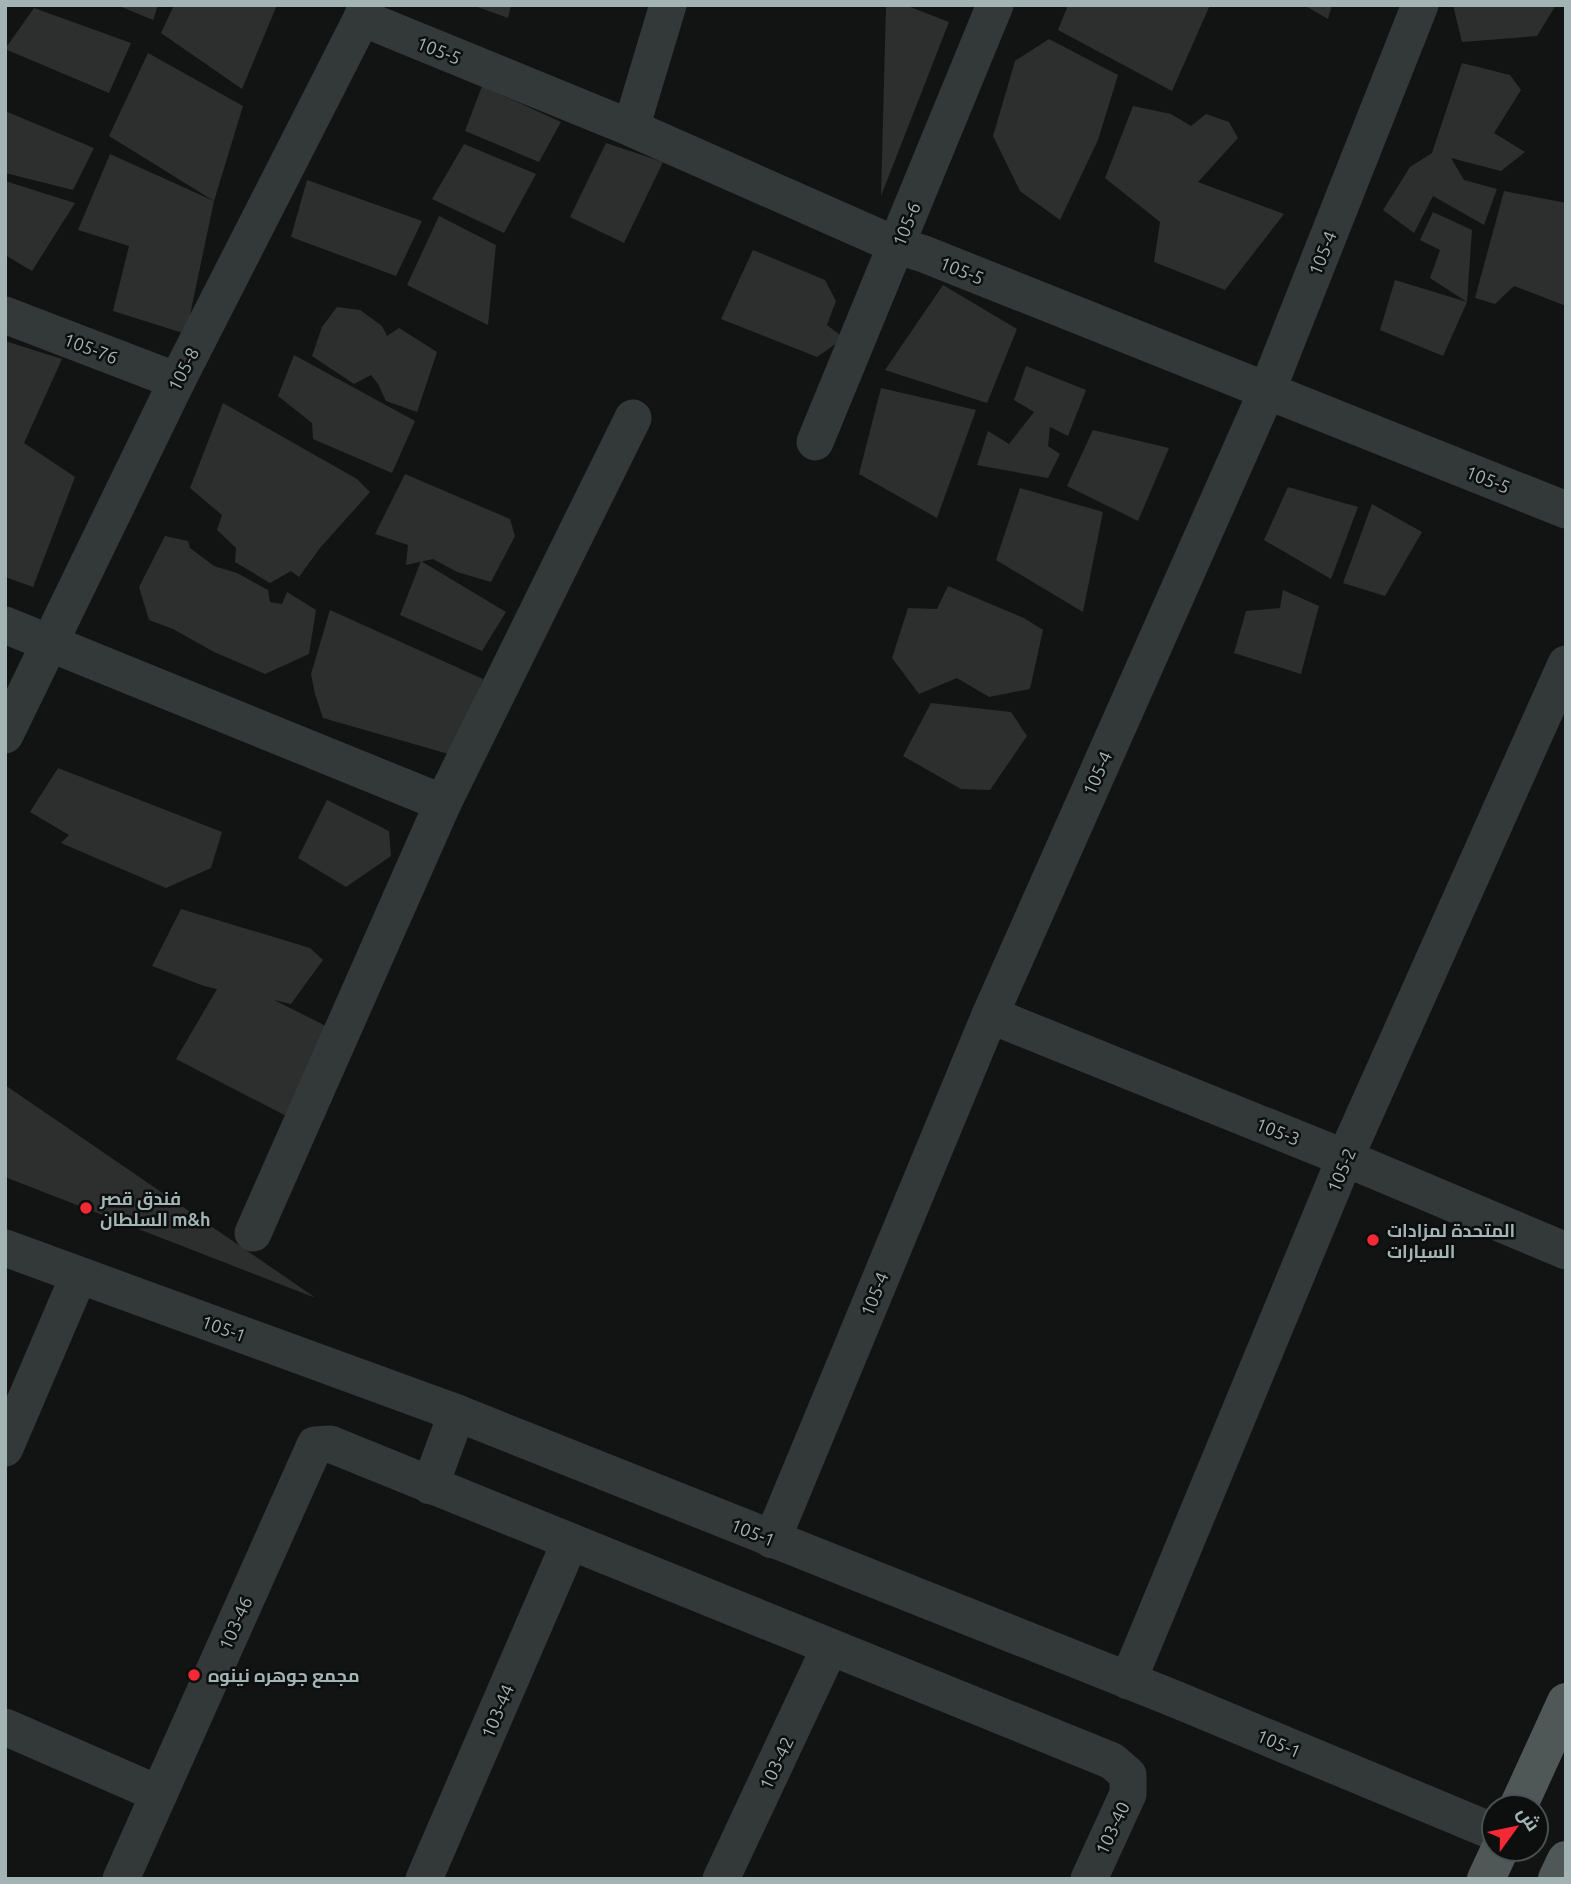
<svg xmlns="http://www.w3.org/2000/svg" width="1571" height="1884" font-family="Ubuntu,Cairo,sans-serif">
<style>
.building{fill:#2d2f2f}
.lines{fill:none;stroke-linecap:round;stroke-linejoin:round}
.minor{stroke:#333838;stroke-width:37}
.major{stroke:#4f5757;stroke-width:38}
.poi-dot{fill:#f32a36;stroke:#0d0e0e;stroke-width:2.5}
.labels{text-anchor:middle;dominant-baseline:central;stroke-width:5;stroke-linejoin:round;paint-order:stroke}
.street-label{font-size:18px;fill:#a3b4b4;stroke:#0d0e0e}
.poi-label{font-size:18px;font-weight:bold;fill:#a3b4b4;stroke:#0d0e0e;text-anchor:start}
</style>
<rect width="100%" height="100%" fill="#121313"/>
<!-- building -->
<g class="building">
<polygon points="117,5 158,5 153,20"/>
<polygon points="174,5 277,5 242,89 161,33"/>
<polygon points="472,5 511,5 508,18"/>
<polygon points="886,5 905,5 949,22 881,196"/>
<polygon points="1068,5 1210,5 1172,91 1058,30"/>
<polygon points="1304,5 1332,5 1328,19"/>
<polygon points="1453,5 1556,5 1537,36 1462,42"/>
<polygon points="34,8 131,43 109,93 5,49"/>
<polygon points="1049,39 1118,75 1098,140 1060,220 1020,191 993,136 1015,61"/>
<polygon points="148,53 243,106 214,201 186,334 113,311 129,246 78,230 110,154 214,201 109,136"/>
<polygon points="1462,63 1510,75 1521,90 1494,133 1525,152 1501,171 1451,158 1464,180 1497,189 1484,225 1433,196 1414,233 1383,210 1410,167 1432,153"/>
<polygon points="482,86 561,122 539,162 465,131"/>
<polygon points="1133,106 1171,114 1191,126 1206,114 1229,122 1238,138 1198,182 1284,214 1225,290 1154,262 1160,222 1105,178"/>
<polygon points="5,111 94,148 73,190 5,173"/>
<polygon points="606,143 663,162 624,243 570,217"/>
<polygon points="464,144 536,174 504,233 432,199"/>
<polygon points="307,180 422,221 396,276 291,237"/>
<polygon points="5,181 75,203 32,271 5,255"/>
<polygon points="1504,191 1566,203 1566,306 1514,286 1495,304 1475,298"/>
<polygon points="1433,212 1472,230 1467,302 1443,356 1380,330 1395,280 1467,302 1430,278 1440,250 1420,240"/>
<polygon points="439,216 496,245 488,325 407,285"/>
<polygon points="753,250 825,280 836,301 827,325 844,338 817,357 721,319"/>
<polygon points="943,285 1017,329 987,403 885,370"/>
<polygon points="337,307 360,310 382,326 387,336 399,328 437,352 417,412 386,401 378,384 371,375 354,384 312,356 322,327"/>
<polygon points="5,341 62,359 24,443 75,477 33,587 5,577"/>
<polygon points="294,355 415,421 392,473 313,439 312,423 278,396"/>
<polygon points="1026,366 1086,390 1068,436 1050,427 1048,446 1060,454 1048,478 977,465 988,431 1009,444 1034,412 1014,400"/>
<polygon points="881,388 976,410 937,518 859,474"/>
<polygon points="223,403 357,479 370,492 320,548 299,577 291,571 270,583 235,562 236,548 217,530 222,515 190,488"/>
<polygon points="1093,430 1169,448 1138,521 1067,486"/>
<polygon points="405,474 510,519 515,536 491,582 457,572 433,559 406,565 408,545 375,534"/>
<polygon points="1288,487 1358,507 1331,579 1264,540"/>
<polygon points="1020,488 1103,512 1083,612 996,560"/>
<polygon points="1372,504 1422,532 1385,596 1343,583"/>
<polygon points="165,536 188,541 190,548 214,566 237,573 268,590 270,602 282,604 287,592 316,610 309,654 265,674 214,652 173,629 149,620 139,587"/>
<polygon points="421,561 506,612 482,651 400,615"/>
<polygon points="948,586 1024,618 1043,630 1030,689 989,697 957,678 919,694 892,658 908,608 937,609"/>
<polygon points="1283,590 1319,606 1301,674 1234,653 1246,611 1280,608"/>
<polygon points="330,610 483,679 452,755 323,718 315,694 311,674"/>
<polygon points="931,703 1011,712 1027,736 990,790 961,789 903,756"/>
<polygon points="58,768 222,832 211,868 166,888 61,843 69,835 30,812"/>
<polygon points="327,800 389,831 391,856 346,887 298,858"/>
<polygon points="181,909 310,948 323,960 291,1004 274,1000 330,1028 290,1118 176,1059 217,989 204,986 152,966"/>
<polygon points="5,1085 313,1296 313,1297 5,1177"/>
</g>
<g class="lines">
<!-- minor -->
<g class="minor">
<polyline points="362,18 631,128 898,246 924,254 1566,510"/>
<polyline points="631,128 668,5"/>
<polyline points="5,315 177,381"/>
<polyline points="815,442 995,5"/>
<polyline points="5,625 443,803"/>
<polyline points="5,735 177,381 362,18 366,5"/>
<polyline points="990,1015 1345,1158 1566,1251"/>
<polyline points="253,1233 443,803 633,418"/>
<polyline points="5,1248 457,1413 1175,1699 1494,1832"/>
<polyline points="5,1448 79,1275"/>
<polyline points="430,1486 457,1413"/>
<polyline points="772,1540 990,1015 1267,391 1420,5"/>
<polyline points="1128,1681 1345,1158 1566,664"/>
<polyline points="5,1727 159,1794"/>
<polyline points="121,1879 315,1445 330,1444 1112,1761 1128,1775 1128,1794 1089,1879"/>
<polyline points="424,1879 570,1542"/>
<polyline points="721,1879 830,1647"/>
</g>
<!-- major -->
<g class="major">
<polyline points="1518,1807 1566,1702"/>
<polyline points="1486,1879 1500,1849"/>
<polyline points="1557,1879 1566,1860"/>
</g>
</g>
<!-- markers -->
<g class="poi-dot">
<circle cx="86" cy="1208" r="7"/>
<circle cx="1373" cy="1240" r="7"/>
<circle cx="194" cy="1675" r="7"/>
</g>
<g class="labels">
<!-- street labels -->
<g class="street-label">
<text transform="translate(439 50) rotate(22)">105-5</text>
<text transform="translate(906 224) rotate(-68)">105-6</text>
<text transform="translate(1322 253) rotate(-68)">105-4</text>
<text transform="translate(962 270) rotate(22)">105-5</text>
<text transform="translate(91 348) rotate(21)">105-76</text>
<text transform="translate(183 369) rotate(-63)">105-8</text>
<text transform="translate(1488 479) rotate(22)">105-5</text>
<text transform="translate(1097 773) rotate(-66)">105-4</text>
<text transform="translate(1278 1131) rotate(22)">105-3</text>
<text transform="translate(1341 1170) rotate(-67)">105-2</text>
<text transform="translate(874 1294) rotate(-68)">105-4</text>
<text transform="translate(224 1328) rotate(20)">105-1</text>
<text transform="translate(753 1532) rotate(22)">105-1</text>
<text transform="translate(235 1623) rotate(-66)">103-46</text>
<text transform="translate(497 1711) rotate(-67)">103-44</text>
<text transform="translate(1279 1743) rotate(23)">105-1</text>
<text transform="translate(776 1763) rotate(-65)">103-42</text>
<text transform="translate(1112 1828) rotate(-65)">103-40</text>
</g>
<!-- poi labels -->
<g class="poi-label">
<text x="100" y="1198">فندق قصر<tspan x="100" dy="21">السلطان m&amp;h</tspan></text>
<text x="1387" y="1230">المتحدة لمزادات<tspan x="1387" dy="21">السيارات</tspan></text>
<text x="208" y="1675">مجمع جوهره نينوه</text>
</g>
</g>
<!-- border -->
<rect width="1571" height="1884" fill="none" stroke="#a3b4b4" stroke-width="14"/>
<!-- north arrow -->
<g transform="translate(1515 1828) rotate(57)"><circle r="33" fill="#0d0e0e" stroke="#495050" stroke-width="2"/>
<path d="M0-5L12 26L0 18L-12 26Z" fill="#f32a36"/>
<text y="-10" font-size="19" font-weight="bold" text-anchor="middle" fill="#a3b4b4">ش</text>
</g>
</svg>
